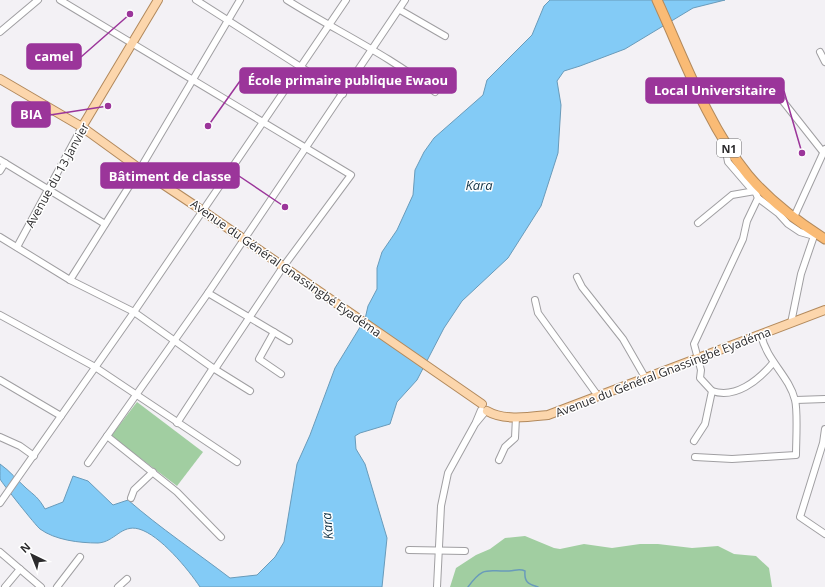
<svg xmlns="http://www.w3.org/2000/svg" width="825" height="587" font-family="'Open Sans',sans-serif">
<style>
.green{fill:#a1cea1}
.water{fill:#83cbf6;stroke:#699bba}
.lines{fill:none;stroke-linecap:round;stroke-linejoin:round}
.stream{stroke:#699bba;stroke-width:1.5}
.minor-casing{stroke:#a09fa2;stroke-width:8}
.major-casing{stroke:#b2895c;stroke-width:10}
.highway-casing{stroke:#b2895c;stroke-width:11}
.minor{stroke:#fff;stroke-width:6}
.major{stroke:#fcd6ac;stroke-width:8}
.highway{stroke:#fabb75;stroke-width:9}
.labels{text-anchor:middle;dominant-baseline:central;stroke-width:3;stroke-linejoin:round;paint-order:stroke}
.shield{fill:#fff;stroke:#6b6b6c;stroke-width:1}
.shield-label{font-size:11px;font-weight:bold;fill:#2c2b2d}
.street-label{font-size:12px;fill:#2c2b2d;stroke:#fff}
.water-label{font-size:13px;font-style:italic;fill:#143447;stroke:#fff}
.leader{fill:none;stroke:#9b359a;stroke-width:1.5}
.callout-dot{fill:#9b359a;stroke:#fff;stroke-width:1.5}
.callout{fill:#9b359a;stroke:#9b359a;stroke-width:1.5}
.callout-label{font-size:13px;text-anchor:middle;font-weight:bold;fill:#fff}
</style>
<rect width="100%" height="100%" fill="#f3f1f5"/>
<!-- green -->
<g class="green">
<polygon points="137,402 203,452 177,486 111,436"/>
<polygon points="525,536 554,548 560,549 584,544 612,548 640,544 658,544 692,548 718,546 734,554 756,556 769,568 772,587 450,587 456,568 476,555 490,549 505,538"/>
</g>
<!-- water -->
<path class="water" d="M550,0H725L693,8L625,49L580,66L564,71L557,81L561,105L558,153L541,206L508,258L462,301L444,328L417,380L397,402L390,424L360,433L355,436L356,449L365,464L387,538L382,587H200C188,569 160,535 139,529C121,524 115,542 98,543C79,543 55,540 40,529C36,526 2,483 0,479C0,475 0,468 0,464C10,471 17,480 26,488C35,496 38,497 45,509L63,502L73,476L88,481L113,505L128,500C160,528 196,552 230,578L257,575L275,557L284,542L297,464L310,435L335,368L365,319L368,306L377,289V268L382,252L397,230L413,195L415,170L424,152L434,138L483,95L487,80L532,35L544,6Z"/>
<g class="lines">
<!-- stream -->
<path class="stream" d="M468,587C484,565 487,572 509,571C515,571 519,568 525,571C524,582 528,584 538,587"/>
<!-- minor casing -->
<g class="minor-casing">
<g id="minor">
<polyline points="60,0 351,175 283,267"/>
<polyline points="196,0 343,94"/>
<path d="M287,0C336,31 389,55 435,92"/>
<polyline points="400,10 445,36"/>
<polyline points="0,32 38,0"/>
<polyline points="820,52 825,62"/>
<polyline points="774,90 823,152"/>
<polyline points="730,149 727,157 728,162 753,191"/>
<polyline points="0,160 105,224"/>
<polyline points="0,171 5,163"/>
<polyline points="757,185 755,191 758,198 778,213 788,224 800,232 814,236"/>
<polyline points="794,217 825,149"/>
<polyline points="698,223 732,195 755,191"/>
<polyline points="0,237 70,280 134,312 213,368 250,391"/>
<polyline points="17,247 82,127"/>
<polyline points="577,277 582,287 623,339 646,379"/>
<polyline points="70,280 140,169 240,0"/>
<polyline points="208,293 289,341"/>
<polyline points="535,300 538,313 598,396"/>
<polyline points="0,315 95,367 237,462"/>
<polyline points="791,323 801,274 815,233"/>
<polyline points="274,332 259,359 281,374"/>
<polyline points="215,369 283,267"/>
<polyline points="0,380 61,416"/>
<path d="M712,391C735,399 758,381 773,363"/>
<polyline points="796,400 825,399"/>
<polyline points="476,422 481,410"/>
<polyline points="177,423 213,368"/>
<polyline points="825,429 823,443 800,517 825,534"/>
<polyline points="107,436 177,492 221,537"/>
<polyline points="0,437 20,446 34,456"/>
<polyline points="694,441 705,424 712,391 700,378 701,370 694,344 743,239 747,221 758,198"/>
<path d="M695,457L732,459L796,455C796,442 798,411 795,400C789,376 767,361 761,335"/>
<polyline points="499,460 505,447 515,438 516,417"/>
<polyline points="88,463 208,293 405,0"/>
<polyline points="131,498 134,490 153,472"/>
<polyline points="0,503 134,312 346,0"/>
<polyline points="409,550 465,551"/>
<polyline points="0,552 41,587"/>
<polyline points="5,587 20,569"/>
<polyline points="57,587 80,557"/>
<polyline points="118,587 127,579"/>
<polyline points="437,587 441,506 448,473 475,424 485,412"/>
</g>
</g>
<!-- major casing -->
<g class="major-casing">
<g id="major">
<polyline points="0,79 82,127 140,169 203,211 482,404"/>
<polyline points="82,127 158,0"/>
<path d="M487,411C504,421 529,417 548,415L825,310"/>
</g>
</g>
<!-- highway casing -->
<g class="highway-casing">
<path id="highway" d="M657,0C684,59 707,124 748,175C769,200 798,222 825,239"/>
</g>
<!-- minor -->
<use href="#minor" class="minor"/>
<!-- major -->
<use href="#major" class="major"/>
<!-- highway -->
<use href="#highway" class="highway"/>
</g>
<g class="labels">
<!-- shield labels -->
<rect class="shield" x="717" y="139" width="24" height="18" rx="3"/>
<g class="shield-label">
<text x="729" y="148">N1</text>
</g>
<!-- street labels -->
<g class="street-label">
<text transform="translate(57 175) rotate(-61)">Avenue du 13 Janvier</text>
<text transform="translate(286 268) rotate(35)">Avenue du Général Gnassingbé Eyadéma</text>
<text transform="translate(663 372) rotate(-21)">Avenue du Général Gnassingbé Eyadéma</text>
</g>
<!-- water labels -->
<g class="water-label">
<text x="479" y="185">Kara</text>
<text transform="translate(327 526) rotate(-95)">Kara</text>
</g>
</g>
<!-- callouts -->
<path class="leader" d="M130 14L81 57M208 126L240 81M802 153L784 91M108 106L50 115M285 207L239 176"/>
<g class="callout-dot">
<circle cx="130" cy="14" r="4"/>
<circle cx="208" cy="126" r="4"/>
<circle cx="802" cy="153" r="4"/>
<circle cx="108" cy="106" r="4"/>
<circle cx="285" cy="207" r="4"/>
</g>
<g class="callout">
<rect x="27" y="44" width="54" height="25" rx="4"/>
<rect x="240" y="68" width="216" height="25" rx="4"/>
<rect x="646" y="78" width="138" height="25" rx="4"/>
<rect x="12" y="102" width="38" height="25" rx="4"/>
<rect x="101" y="163" width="138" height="25" rx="4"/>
</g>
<g class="callout-label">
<text x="54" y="61">camel</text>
<text x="348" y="85">École primaire publique Ewaou</text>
<text x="715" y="95">Local Universitaire</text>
<text x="31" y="119">BIA</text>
<text x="170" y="181">Bâtiment de classe</text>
</g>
<!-- north arrow -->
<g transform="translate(32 555) rotate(317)" stroke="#ffffff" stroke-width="3" paint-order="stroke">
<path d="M0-3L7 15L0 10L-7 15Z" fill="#2c2b2d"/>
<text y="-6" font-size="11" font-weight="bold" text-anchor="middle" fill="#2c2b2d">N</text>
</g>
</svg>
